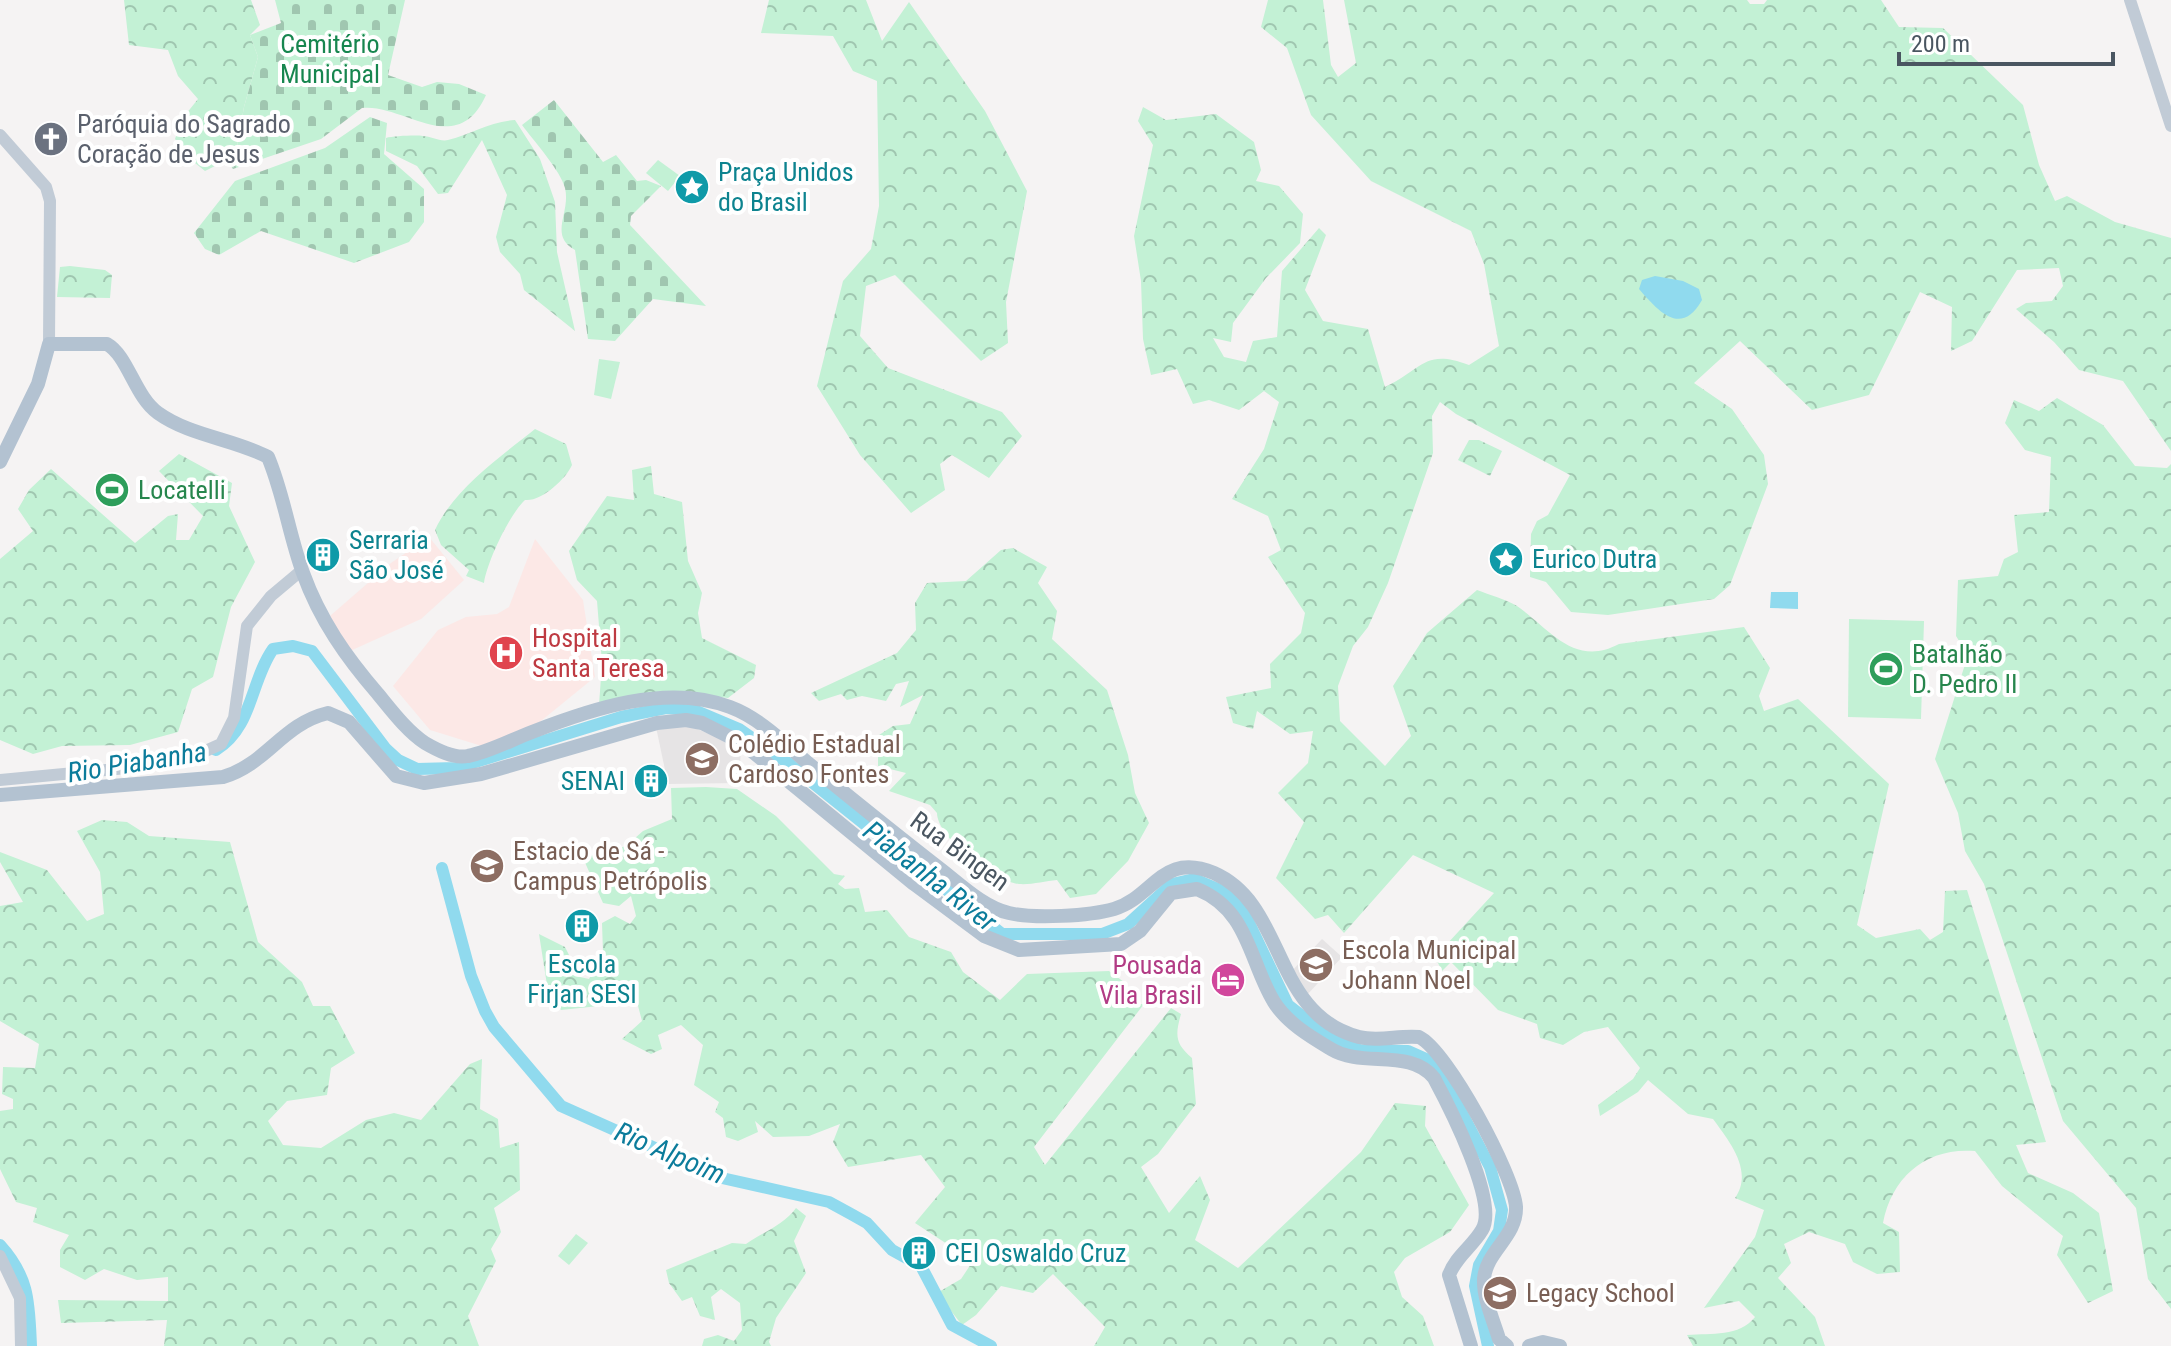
<svg xmlns="http://www.w3.org/2000/svg" width="2171" height="1346" font-family="'Roboto Condensed',sans-serif">
<style>
.education{fill:#e6e4e5}
.medical{fill:#fce8e6}
.forest{fill:url(#forest-crowns)}
.cemetery{fill:url(#cemetery-stones)}
.garden{fill:#c3f1d5}
.water{fill:#90daee}
.lines{fill:none;stroke-linecap:round;stroke-linejoin:round}
.river{stroke:#90daee;stroke-width:12}
.secondary{stroke:#c1cbd6;stroke-width:12}
.primary{stroke:#b3c2d1;stroke-width:14}
.labels{text-anchor:middle;dominant-baseline:central;stroke-width:8;stroke-linejoin:round;paint-order:stroke}
.park-label{font-size:26px;fill:#17864f;stroke:#fff}
.worship-label{font-size:26px;fill:#5b616d;stroke:#fff;text-anchor:start}
.culture-label{font-size:26px;fill:#0d838f;stroke:#fff;text-anchor:start}
.leisure-label{font-size:26px;fill:#27864d;stroke:#fff;text-anchor:start}
.health-label{font-size:26px;fill:#be3a42;stroke:#fff;text-anchor:start}
.education-label{font-size:26px;fill:#785e54;stroke:#fff;text-anchor:start}
.street-label{font-size:26px;fill:#4a5661;stroke:#fff}
.hotel-label{font-size:26px;fill:#b23c85;stroke:#fff;text-anchor:end}
.water-label{font-size:28px;font-style:italic;fill:#0c7c9b;stroke:#fff}
</style>
<defs>
<pattern id="forest-crowns" width="20" height="18" patternUnits="userSpaceOnUse" patternTransform="scale(2)"><rect width="20" height="18" fill="#c3f1d5"/><path d="M2 6a3 3 0 1 1 6 0M12 15a3 3 0 1 1 6 0" fill="none" stroke="#a0c6b0"/></pattern>
<pattern id="cemetery-stones" width="16" height="16" patternUnits="userSpaceOnUse" patternTransform="scale(2)"><rect width="16" height="16" fill="#c3f1d5"/><path d="M2 7V4a2 2 0 0 1 4 0v3zM10 15v-3a2 2 0 0 1 4 0v3z" fill="#a0c6b0"/></pattern>
</defs>
<rect width="100%" height="100%" fill="#f5f3f3"/>
<!-- education -->
<g class="education">
<polygon points="685,724 741,747 739,783 668,784 656,727"/>
<polygon points="1322,939 1342,957 1306,996 1291,972"/>
</g>
<!-- medical -->
<g class="medical">
<polygon points="429,537 464,580 421,619 350,651 330,616 391,563"/>
<polygon points="535,539 583,600 595,677 536,725 485,747 430,730 393,686 438,630 466,617 497,614 509,607"/>
</g>
<!-- forest -->
<g class="forest">
<polygon points="124,0 251,0 260,25 250,35 258,57 244,107 233,169 227,160 205,171 190,159 175,139 182,119 198,99 178,76 168,50 129,45"/>
<polygon points="769,0 866,0 882,41 909,2 985,111 1027,191 1006,302 1008,343 981,361 895,275 866,286 860,336 888,368 1002,412 1022,436 989,478 952,455 940,464 945,490 911,513 860,455 817,386 843,281 871,249 879,206 877,81 853,71 833,36 761,33"/>
<path d="M1268,0H1323L1331,65L1338,77L1356,63L1344,0H1747L1750,4H1764L1767,0H1881L1899,27L1943,28L2023,105L2039,165L2055,201L2067,196L2115,222L2171,238V451L2123,381L2079,370L2054,342L2016,309L2026,303L2052,301L2063,286L2059,268L2017,270L1972,341L1951,351L1952,307L1920,292L1869,395L1812,410L1740,341L1694,383L1732,409L1764,455L1768,484L1730,585L1714,599L1608,615L1571,612L1546,582L1530,577L1531,534L1537,521L1548,515L1570,475L1456,414L1440,402L1432,416L1433,453L1388,583L1368,627L1353,646L1338,686L1340,721L1385,766L1411,736L1393,686L1427,633L1477,590C1490,595 1505,599 1517,606C1549,628 1574,668 1619,644L1744,627L1770,668L1759,696L1764,711L1798,699L1889,784L1857,925L1876,938L1920,929L1930,940L1943,932L1945,891L1967,890L2046,1142L2016,1145L2028,1173L2073,1193L2099,1213L2113,1291L2088,1303L2057,1255L2063,1236L2002,1186L1975,1151C1927,1147 1892,1176 1883,1223L1899,1232L1900,1272L1877,1274L1853,1262L1845,1244L1809,1232L1784,1244L1791,1263L1778,1278L1815,1317L1825,1346H1693L1687,1335C1712,1333 1739,1337 1755,1317L1739,1301L1704,1308L1755,1237L1764,1210L1735,1198C1754,1171 1729,1141 1713,1119L1688,1114L1648,1080L1638,1092L1600,1116L1598,1105L1633,1079L1640,1068L1608,1027L1584,1032L1563,1045L1540,1038L1537,1024L1498,1010L1451,962L1442,971L1435,957L1494,893L1413,855L1344,933L1328,915L1315,919L1276,878L1304,822L1278,793L1308,763L1313,731L1290,734L1257,711L1253,729L1233,723L1226,697L1271,688L1270,664L1301,633L1305,613L1268,557L1281,550L1268,516L1232,499L1264,449L1279,402L1264,391L1239,410L1209,400L1193,404L1177,369L1151,375L1143,339L1141,281L1134,236L1153,145L1138,121L1143,107L1166,120L1216,114L1254,142L1261,170L1256,181L1279,186L1303,214L1300,243L1266,278L1233,323L1231,342L1213,338L1224,357L1246,362L1253,341L1277,337L1282,271L1319,228L1326,235L1305,290L1323,321L1368,329L1385,387C1423,369 1424,348 1469,365L1499,346L1484,264L1471,231L1371,181L1311,115L1287,48L1261,27Z"/>
<path d="M515,120L540,159L555,202L557,252L575,331L524,290L520,274L500,252L496,237L507,195L482,140L448,193L438,194L417,166L386,151V138C393,136 416,135 423,136C431,136 440,142 448,140C472,134 489,122 515,120Z"/>
<polygon points="70,266 105,270 112,275 110,298 57,297 60,267"/>
<polygon points="2057,398 2103,425 2135,466 2167,468 2171,464 2171,1309 2148,1279 2136,1208 2063,1121 1984,884 1965,851 1958,813 1935,759 1968,655 1956,636 1958,580 1998,576 2004,559 2018,552 2014,515 2049,512 2051,457 2025,450 2005,423 2014,400 2039,411"/>
<path d="M535,429L566,444L572,465C566,479 541,502 525,500C509,515 487,562 484,583L466,576L469,570L441,545L435,530C454,489 500,457 535,429Z"/>
<polygon points="1469,440 1479,440 1502,451 1490,476 1458,460"/>
<polygon points="179,454 232,483 229,506 255,562 231,607 213,677 192,689 178,732 130,745 62,746 33,754 0,740 0,559 33,531 18,509 29,490 51,469 135,543 168,516 178,514 176,540 189,540 203,516 159,471"/>
<polygon points="651,466 654,494 682,502 688,561 702,593 698,613 702,638 756,665 754,678 728,698 673,691 599,705 602,663 597,601 577,580 569,551 607,496 634,500 632,470"/>
<path d="M1013,548L1047,567L1038,583L1057,611L1052,639L1107,690L1128,755L1135,793L1149,823L1128,861L1096,894L1070,898L1057,880C1045,881 1031,885 1019,884C995,882 937,838 937,813L930,805L889,791L906,773L878,766V751L884,744L879,735L893,726L910,724L923,695L900,707L909,681L896,684L886,701L862,696L847,700L841,694L819,701L811,693L897,653L916,630L915,603L927,583L966,581L1001,550Z"/>
<path d="M706,787L737,789L776,816L834,874L845,876L838,884L845,889L859,888L865,912L887,910L909,937L951,952L963,972L1000,1000L1027,974L1109,971L1124,982L1113,997L1122,1004H1144L1034,1147L1045,1165L1171,1008L1181,1014C1175,1035 1175,1044 1192,1058L1196,1104L1158,1154L1141,1167L1169,1213L1200,1176L1210,1200L1195,1240L1238,1268L1361,1152L1395,1103L1426,1106L1425,1126L1469,1205L1450,1232L1405,1258L1394,1272L1402,1297L1423,1316L1434,1346H1094L1105,1327L1053,1274L1033,1293L1001,1286L976,1315L962,1325L937,1293L961,1279L973,1261L915,1223L945,1187L921,1155L848,1167L833,1142L840,1124L809,1136L773,1137L755,1121L758,1132L738,1141L726,1137L723,1118L715,1112L719,1102L694,1085L703,1045L681,1025L658,1035L662,1049L651,1054L622,1039L642,1021L637,1002L561,1010L547,985L539,934L565,947L580,977L589,979L603,953L602,923L615,916L630,924L636,916L631,896L619,906L603,903L583,858L626,846L643,831L672,819L671,788Z"/>
<polygon points="102,820 127,822 149,836 230,842 258,942 302,982 313,1006 330,1006 355,1053 331,1068 327,1095 287,1101 268,1121 283,1145 321,1148 366,1120 394,1113 421,1120 470,1064 482,1059 480,1109 498,1119 500,1148 519,1142 520,1190 494,1208 501,1232 491,1249 496,1261 468,1316 479,1346 164,1346 167,1320 61,1323 58,1300 168,1301 168,1277 137,1280 104,1269 85,1280 60,1267 60,1250 69,1235 33,1222 37,1208 16,1202 0,1169 0,1111 13,1109 13,1099 2,1094 3,1067 35,1068 39,1044 0,1021 0,906 23,902 0,862 0,852 47,870 87,921 104,914 100,872 77,831"/>
<path d="M796,1208L806,1216L794,1241L806,1273L776,1318L769,1342L771,1346H702L704,1339L718,1335L734,1341L742,1330L740,1303L721,1289L711,1297L715,1320L700,1316L692,1297L682,1301L669,1283L666,1270L732,1243L746,1244C763,1232 784,1225 796,1208Z"/>
</g>
<!-- cemetery -->
<g class="cemetery">
<path d="M275,0H405L388,75L422,87L437,82L459,84L486,95C457,160 403,103 362,108L321,139L233,169L244,107L258,57L250,35L281,23Z"/>
<path d="M554,100L603,162L616,155L637,181L646,180L661,186L631,216L630,225L706,306L653,299L615,341L588,339L575,250C548,235 571,213 565,188C561,171 533,140 522,125Z"/>
<polygon points="370,117 387,123 384,154 424,189 424,222 409,242 354,263 261,231 219,255 205,249 194,233 235,181 325,148"/>
</g>
<!-- garden -->
<g class="garden">
<polygon points="658,160 680,176 668,191 646,173"/>
<polygon points="599,359 620,362 611,399 594,395"/>
<polygon points="1849,619 1924,621 1921,719 1848,717"/>
<polygon points="576,1234 588,1243 569,1265 558,1256"/>
</g>
<!-- water -->
<g class="water">
<path d="M1655,276L1683,281L1699,289L1702,300C1681,337 1659,312 1639,289L1642,280Z"/>
<polygon points="1771,592 1798,592 1798,609 1770,608"/>
</g>
<g class="lines">
<!-- river -->
<g class="river">
<path d="M216,750C253,727 250,682 273,649L293,646L312,651L386,749L398,760L417,769L456,768L621,717L666,708L694,710L739,729L788,763L1002,934H1102L1128,924L1172,884L1194,879L1220,890L1242,908L1288,1005L1325,1034L1359,1050L1408,1051L1426,1059L1440,1071L1490,1167L1502,1210L1499,1231L1479,1265L1475,1286L1488,1346"/>
<polyline points="442,868 471,976 485,1011 494,1027 561,1106 722,1178 829,1202 851,1214 867,1223 892,1250 921,1266 952,1325 991,1346"/>
<path d="M0,1245C30,1278 29,1304 31,1346"/>
</g>
<!-- secondary -->
<g class="secondary">
<polyline points="2130,0 2171,126"/>
<polyline points="0,135 46,187 50,201 49,344"/>
<polyline points="0,780 148,766 201,753 221,744 234,718 247,626 271,596 302,570"/>
<polyline points="0,1256 20,1298 21,1346"/>
</g>
<!-- primary -->
<g class="primary">
<path d="M0,462L38,384L49,344H107C128,356 135,397 158,413C190,436 234,439 268,457C284,495 289,535 303,573C320,620 346,657 378,694C392,711 407,731 425,743C437,750 454,759 468,756C489,752 511,740 532,732C591,709 667,683 730,707C760,718 785,744 809,764C852,799 895,834 939,868C960,884 983,907 1009,913C1033,919 1090,916 1114,909C1154,897 1162,851 1214,873C1287,905 1271,1014 1359,1037C1379,1042 1399,1035 1419,1037C1447,1050 1514,1175 1516,1207C1517,1237 1486,1251 1484,1279C1483,1298 1494,1322 1499,1339L1507,1346"/>
<path d="M0,795L223,777C267,764 282,724 328,713L349,722L396,776L424,783L481,774L657,723L686,720L702,723L742,743L914,884L984,936L1019,950L1121,944L1140,931L1171,893L1197,889C1249,910 1249,961 1274,1002C1287,1023 1311,1037 1331,1049C1362,1068 1410,1048 1434,1078C1449,1106 1499,1203 1482,1230C1472,1247 1456,1256 1449,1275L1471,1346"/>
<polyline points="1529,1346 1543,1342 1560,1346"/>
</g>
</g>
<!-- icons -->
<defs>
<g id="church-disc" transform="scale(1.8)"><circle r="9.5" fill="#6b7280" stroke="#fff"/><path d="M-1.2-6h2.4v3.5h3.3v2.4h-3.3V6h-2.4V-.1h-3.3v-2.4h3.3Z" fill="#fff"/></g>
<g id="sight-disc" transform="scale(1.8)"><circle r="9.5" fill="#0f9aa8" stroke="#fff"/><path d="M0-6L1.8-2.2L6-1.7L2.9 1.2L3.7 5.4L0 3.3L-3.7 5.4L-2.9 1.2L-6-1.7L-1.8-2.2Z" fill="#fff"/></g>
<g id="stadium-disc" transform="scale(1.8)"><circle r="9.5" fill="#2e9e5b" stroke="#fff"/><path d="M0-5a6.5 5 0 1 0 0 10a6.5 5 0 1 0 0-10ZM-3.5-1.8h7v3.6h-7Z" fill="#fff"/></g>
<g id="building-disc" transform="scale(1.8)"><circle r="9.5" fill="#0f9aa8" stroke="#fff"/><path d="M-4-6H4V6H1V3H-1V6H-4ZM-2.5-4.3h1.7v1.8h-1.7ZM.8-4.3h1.7v1.8H.8ZM-2.5-1h1.7V.8h-1.7ZM.8-1h1.7V.8H.8Z" fill="#fff"/></g>
<g id="hospital-disc" transform="scale(1.8)"><circle r="9.5" fill="#e0444e" stroke="#fff"/><path d="M-5-5h3v3.5h4V-5h3V5h-3V1.5h-4V5h-3Z" fill="#fff"/></g>
<g id="school-disc" transform="scale(1.8)"><circle r="9.5" fill="#8d6e63" stroke="#fff"/><path d="M0-5L7-2L0 1L-7-2ZM-4 1L0 2.5L4 1V4Q0 6-4 4Z" fill="#fff"/></g>
<g id="university-disc" transform="scale(1.8)"><circle r="9.5" fill="#8d6e63" stroke="#fff"/><path d="M0-5L7-2L0 1L-7-2ZM-4 1L0 2.5L4 1V4Q0 6-4 4Z" fill="#fff"/></g>
<g id="hotel-disc" transform="scale(1.8)"><circle r="9.5" fill="#d1479c" stroke="#fff"/><path d="M-6-4.5h1.5V1H6V5H4.5V3h-9V5H-6ZM-4 0a1.8 1.8 0 1 1 3.6 0ZM.5 0V-2.5h3Q6-2.5 6 0Z" fill="#fff"/></g>
</defs>
<g fill-rule="evenodd">
<use href="#church-disc" x="51" y="139"/>
<use href="#sight-disc" x="692" y="187"/>
<use href="#stadium-disc" x="112" y="490"/>
<use href="#building-disc" x="323" y="555"/>
<use href="#sight-disc" x="1506" y="559"/>
<use href="#hospital-disc" x="506" y="653"/>
<use href="#stadium-disc" x="1886" y="669"/>
<use href="#school-disc" x="702" y="759"/>
<use href="#building-disc" x="651" y="781"/>
<use href="#university-disc" x="487" y="866"/>
<use href="#building-disc" x="582" y="926"/>
<use href="#school-disc" x="1316" y="965"/>
<use href="#hotel-disc" x="1228" y="980"/>
<use href="#building-disc" x="919" y="1253"/>
<use href="#school-disc" x="1500" y="1293"/>
</g>
<g class="labels">
<!-- park labels -->
<g class="park-label">
<text x="330" y="44">Cemitério<tspan x="330" dy="30">Municipal</tspan></text>
</g>
<!-- worship labels -->
<g class="worship-label">
<text x="77" y="124">Paróquia do Sagrado<tspan x="77" dy="30">Coração de Jesus</tspan></text>
</g>
<!-- culture labels -->
<g class="culture-label">
<text x="718" y="172">Praça Unidos<tspan x="718" dy="30">do Brasil</tspan></text>
<text x="349" y="540">Serraria<tspan x="349" dy="30">São José</tspan></text>
<text x="1532" y="559">Eurico Dutra</text>
<text x="625" y="781" text-anchor="end">SENAI</text>
<text x="582" y="964" text-anchor="middle">Escola<tspan x="582" dy="30">Firjan SESI</tspan></text>
<text x="945" y="1253">CEI Oswaldo Cruz</text>
</g>
<!-- leisure labels -->
<g class="leisure-label">
<text x="138" y="490">Locatelli</text>
<text x="1912" y="654">Batalhão<tspan x="1912" dy="30">D. Pedro II</tspan></text>
</g>
<!-- health labels -->
<g class="health-label">
<text x="532" y="638">Hospital<tspan x="532" dy="30">Santa Teresa</tspan></text>
</g>
<!-- education labels -->
<g class="education-label">
<text x="728" y="744">Colédio Estadual<tspan x="728" dy="30">Cardoso Fontes</tspan></text>
<text x="513" y="851">Estacio de Sá -<tspan x="513" dy="30">Campus Petrópolis</tspan></text>
<text x="1342" y="950">Escola Municipal<tspan x="1342" dy="30">Johann Noel</tspan></text>
<text x="1526" y="1293">Legacy School</text>
</g>
<!-- street labels -->
<g class="street-label">
<text transform="translate(960 851) rotate(36)">Rua Bingen</text>
</g>
<!-- hotel labels -->
<g class="hotel-label">
<text x="1202" y="965">Pousada<tspan x="1202" dy="30">Vila Brasil</tspan></text>
</g>
<!-- water labels -->
<g class="water-label">
<text transform="translate(137 762) rotate(-9)">Rio Piabanha</text>
<text transform="translate(930 876) rotate(38)">Piabanha River</text>
<text transform="translate(670 1153) rotate(23)">Rio Alpoim</text>
</g>
</g>
<!-- scale -->
<path d="M1899 52v12h214v-12" fill="none" stroke="#4a5661" stroke-width="4"/>
<text x="1911" y="52" font-size="24" fill="#4a5661" stroke="#ffffff" stroke-width="6" paint-order="stroke">200 m</text>
</svg>
